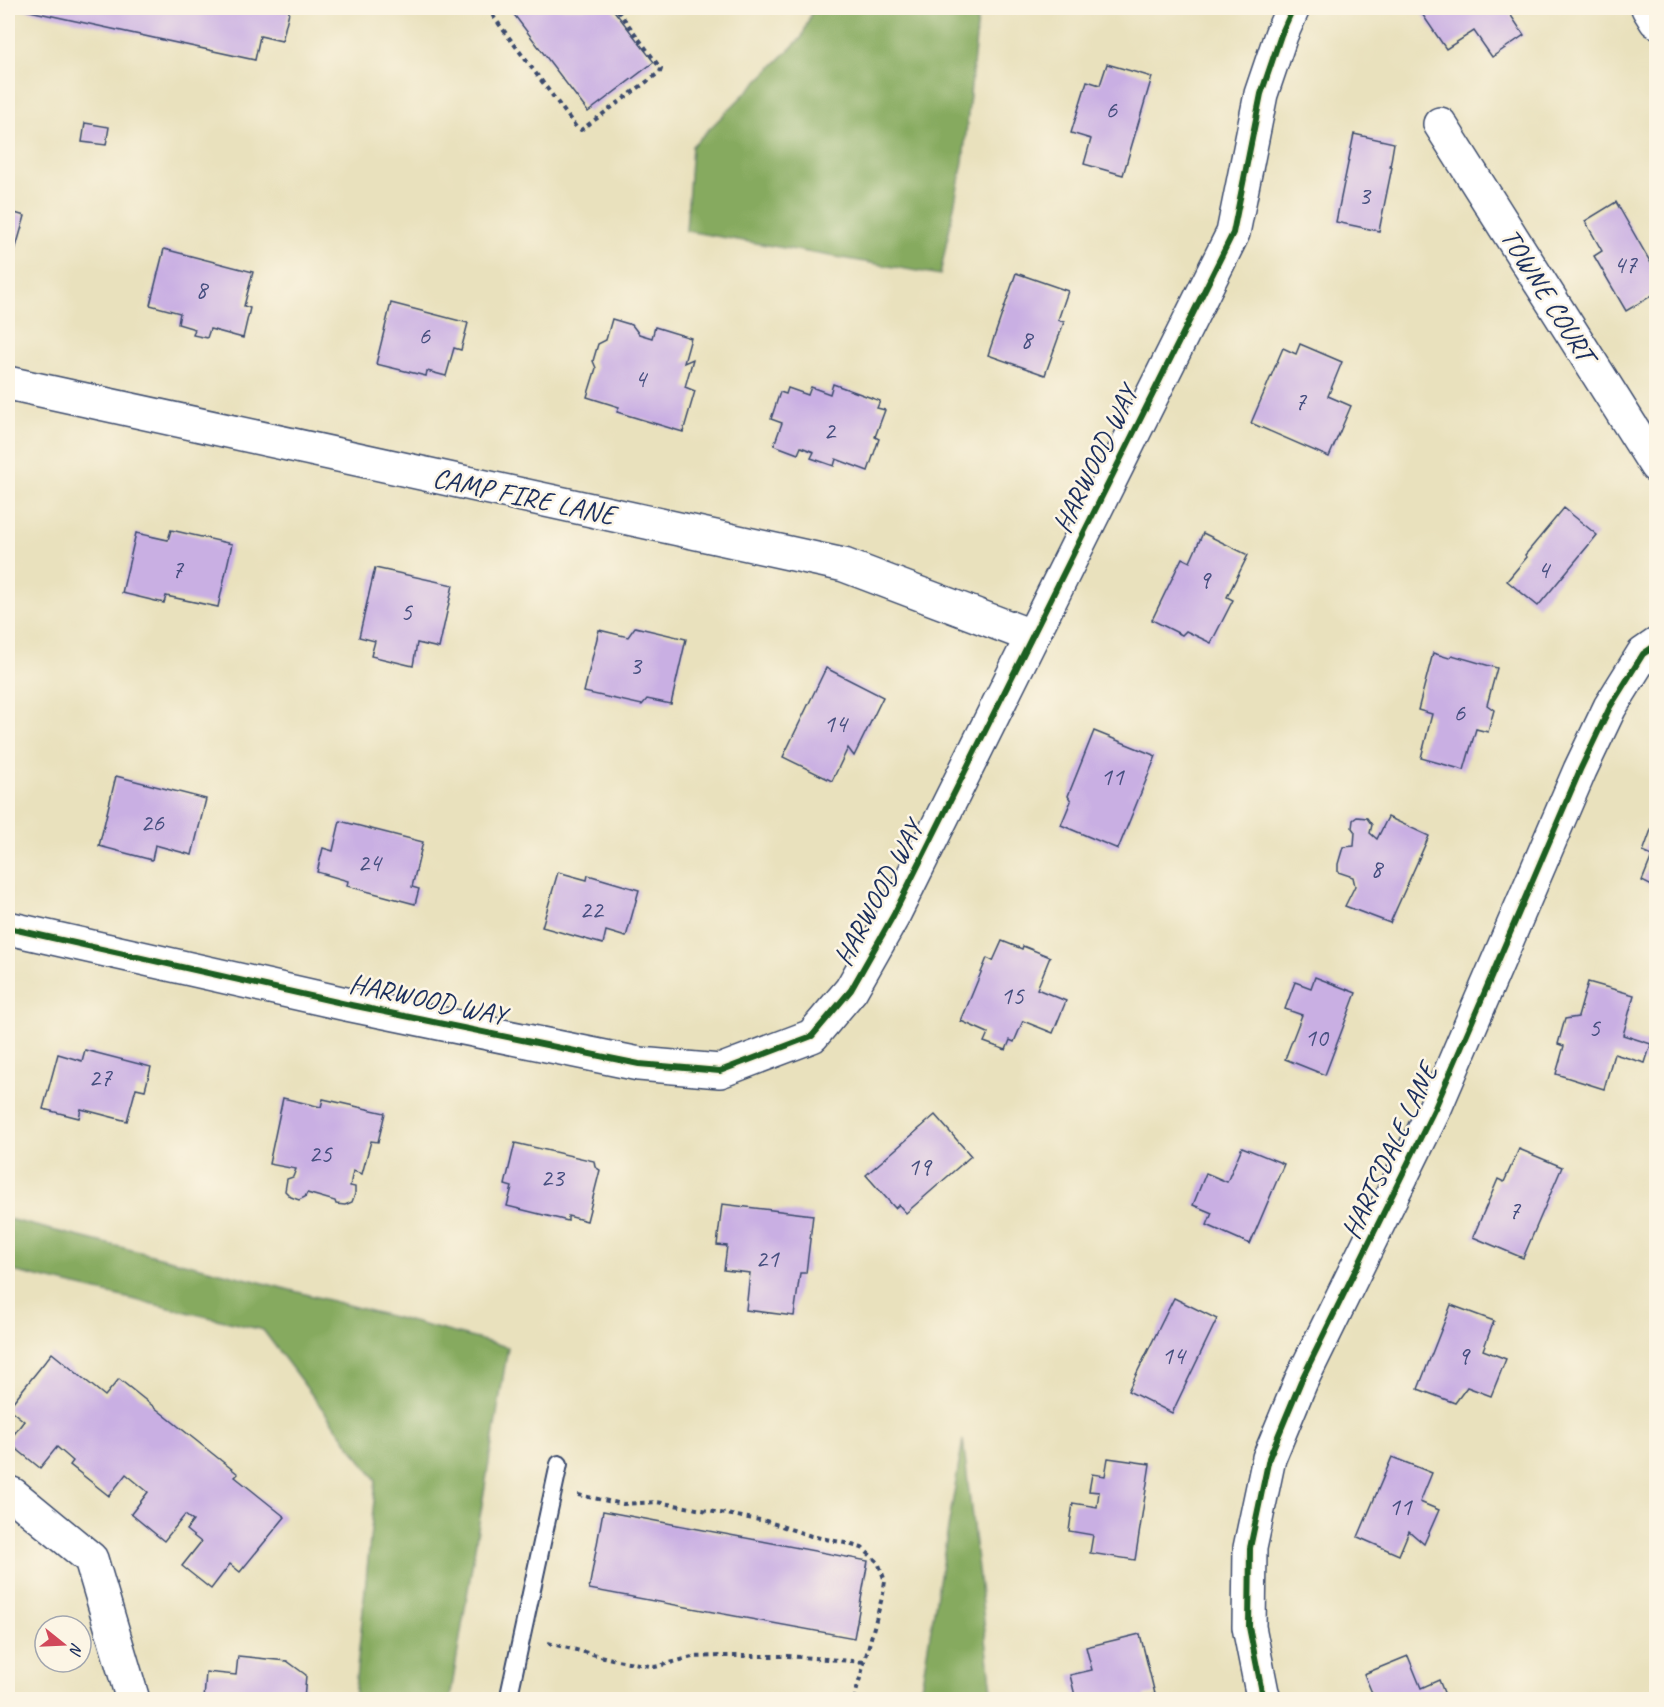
<svg xmlns="http://www.w3.org/2000/svg" width="1664" height="1707" font-family="Caveat,sans-serif">
<style>
.forest{fill:#86aa5f;stroke:#506c5e;stroke-width:1.5}
.building{fill:#c9afe3}
.lines{fill:none;stroke-linecap:round;stroke-linejoin:round}
.lane-casing{stroke:#3a4a6c;stroke-width:20}
.street-casing{stroke:#3a4a6c;stroke-width:36}
.path{stroke:#3a4a6c;stroke-width:4;stroke-dasharray:4.5 4.5;stroke-linecap:butt}
.lane{stroke:#fff;stroke-width:16}
.street{stroke:#fff;stroke-width:33}
.cycleway-casing{stroke:#fcf5e5;stroke-width:10}
.cycleway{stroke:#1b5e20;stroke-width:6}
.labels{text-anchor:middle;dominant-baseline:central;stroke-width:5;stroke-linejoin:round;paint-order:stroke}
.number-label{font-size:26px;fill:#464f7f}
.street-label{font-size:28px;fill:#1b2f5e;stroke:#fcf5e5}
</style>
<rect width="100%" height="100%" fill="#fcf5e5"/>
<filter id="ink" filterUnits="userSpaceOnUse"><feTurbulence type="fractalNoise" baseFrequency=".0167" numOctaves="2"/><feDisplacementMap in="SourceGraphic" scale="12" xChannelSelector="R" yChannelSelector="G"/><feConvolveMatrix kernelMatrix="1 2 1 2 8 2 1 2 1" color-interpolation-filters="sRGB"/></filter>
<filter id="wash" filterUnits="userSpaceOnUse"><feTurbulence type="fractalNoise" baseFrequency=".008" numOctaves="4" result="noise"/><feDisplacementMap in="SourceGraphic" scale="24" xChannelSelector="R" yChannelSelector="G"/><feGaussianBlur stdDeviation="1.35" result="paint"/><feColorMatrix in="noise" values="0 0 0 0 0 0 0 0 0 0 0 0 0 0 0 0 0 1.4 0 .05"/><feComposite in="paint" operator="in"/></filter>
<g filter="url(#wash)">
<rect width="100%" height="100%" fill="#e9e1bd"/>
<!-- forest -->
<g class="forest">
<polygon points="813,8 979,8 963,162 940,275 686,231 692,146 802,37"/>
<polygon points="8,1219 252,1280 508,1347 450,1699 354,1699 376,1480 263,1330 8,1270"/>
<polygon points="963,1440 993,1699 919,1699"/>
</g>
<g id="blocks">
<!-- building -->
<g class="building">
<polygon points="16,8 290,8 282,41 260,36 255,60"/>
<polygon points="509,8 612,8 654,62 588,112"/>
<polygon points="1418,8 1506,8 1524,35 1492,57 1474,31 1446,49"/>
<polygon points="1107,64 1152,77 1123,175 1084,164 1091,139 1071,133 1087,81 1100,85"/>
<polygon points="85,123 109,127 106,145 82,142"/>
<polygon points="1354,134 1394,143 1390,167 1392,167 1379,231 1336,222"/>
<polygon points="1616,202 1656,272 1656,293 1626,311 1594,256 1602,251 1585,221"/>
<polygon points="8,211 25,216 8,275"/>
<polygon points="164,249 253,272 244,306 250,308 243,338 210,329 207,338 193,335 195,329 178,324 180,313 150,305"/>
<polygon points="1016,273 1068,291 1058,320 1064,322 1045,375 988,355"/>
<polygon points="391,303 468,323 461,350 454,348 446,376 427,371 426,376 376,364"/>
<polygon points="612,319 632,325 639,334 652,338 655,327 691,338 684,363 693,359 685,387 695,391 683,432 617,412 619,407 587,397 596,368 593,361 598,344 606,340"/>
<polygon points="1300,344 1342,362 1328,396 1351,406 1329,457 1251,423 1283,348 1296,354"/>
<polygon points="833,384 880,401 877,408 885,410 875,437 879,439 868,471 836,459 834,466 811,458 814,452 801,447 798,454 774,445 782,423 771,419 780,392 786,394 788,388 808,395 811,387 830,394"/>
<polygon points="1564,508 1597,535 1538,606 1507,581 1527,557 1525,555"/>
<polygon points="171,530 232,544 218,607 166,596 164,603 122,593 136,533 168,540"/>
<polygon points="1203,533 1248,555 1227,597 1233,600 1211,643 1186,631 1182,635 1152,620 1182,558 1190,562"/>
<polygon points="375,568 453,585 439,648 417,643 413,666 371,656 375,641 359,637"/>
<polygon points="635,627 686,639 671,704 647,699 642,705 584,692 599,630 628,637"/>
<polygon points="1433,653 1449,658 1452,655 1497,668 1487,705 1494,710 1488,732 1476,729 1464,770 1421,758 1432,714 1418,710"/>
<polygon points="826,668 883,697 854,756 848,748 832,781 783,757"/>
<polygon points="1094,731 1156,756 1118,849 1061,825 1071,801 1068,796"/>
<polygon points="116,776 206,799 192,855 155,845 152,860 99,846"/>
<polygon points="1357,817 1367,818 1372,825 1370,833 1377,839 1388,817 1429,836 1390,923 1345,906 1355,886 1353,877 1338,872 1338,864 1343,847 1354,846 1355,832 1352,828 1353,820"/>
<polygon points="340,821 423,842 412,887 419,889 415,904 347,886 348,881 317,872 323,848 333,851"/>
<polygon points="1652,827 1656,829 1656,888 1642,881 1652,856 1643,852"/>
<polygon points="558,872 587,880 588,875 639,890 626,937 606,931 603,944 542,927"/>
<polygon points="1002,941 1022,949 1023,946 1050,957 1037,989 1066,1001 1053,1033 1023,1021 1014,1042 1010,1040 1006,1050 984,1042 988,1033 961,1021 987,958 993,961"/>
<polygon points="1315,977 1356,993 1325,1075 1285,1059 1302,1015 1285,1009 1295,982 1311,988"/>
<polygon points="1588,982 1634,995 1623,1035 1651,1044 1645,1063 1614,1054 1604,1089 1556,1074 1564,1046 1558,1044 1565,1019 1578,1017"/>
<polygon points="85,1050 151,1067 145,1090 136,1088 127,1121 81,1109 79,1118 43,1109 58,1054 82,1061"/>
<polygon points="283,1098 321,1107 323,1099 385,1113 378,1142 371,1141 362,1174 353,1171 350,1186 355,1187 355,1194 352,1202 345,1205 336,1204 335,1201 307,1193 305,1197 299,1200 291,1197 285,1191 287,1179 293,1177 296,1169 269,1164"/>
<polygon points="935,1115 971,1156 906,1213 899,1205 895,1208 866,1175"/>
<polygon points="515,1143 594,1161 595,1167 600,1170 587,1221 568,1216 568,1221 507,1206 512,1187 505,1185"/>
<polygon points="1242,1147 1284,1164 1250,1244 1207,1225 1212,1213 1193,1205 1206,1173 1227,1182"/>
<polygon points="1519,1149 1562,1167 1523,1258 1473,1237 1498,1179 1504,1182"/>
<polygon points="722,1204 813,1215 806,1273 800,1273 794,1316 746,1310 750,1273 724,1270 727,1246 717,1245"/>
<polygon points="1174,1298 1217,1319 1172,1413 1128,1391"/>
<polygon points="1451,1305 1494,1321 1483,1350 1506,1359 1491,1396 1467,1387 1455,1403 1418,1389"/>
<polygon points="52,1353 105,1396 119,1379 238,1474 235,1477 285,1517 240,1572 230,1564 211,1589 182,1566 201,1542 186,1530 193,1521 185,1515 164,1541 131,1514 148,1492 126,1474 109,1496 70,1465 73,1461 57,1447 40,1468 8,1442 24,1421 8,1408"/>
<polygon points="1392,1457 1432,1473 1420,1502 1439,1510 1424,1544 1409,1531 1399,1555 1358,1537"/>
<polygon points="1108,1458 1150,1464 1135,1560 1090,1553 1093,1535 1069,1531 1073,1503 1097,1507 1099,1492 1089,1491 1092,1474 1105,1476"/>
<polygon points="603,1511 868,1561 854,1638 589,1589"/>
<polygon points="1140,1634 1155,1694 1144,1696 1145,1700 1076,1700 1070,1675 1092,1670 1086,1647"/>
<polygon points="238,1656 287,1661 306,1675 304,1700 204,1700 206,1672 236,1675"/>
<polygon points="1408,1656 1421,1688 1439,1680 1447,1700 1375,1700 1364,1674"/>
</g>
</g>
</g>
<g filter="url(#ink)">
<use href="#blocks" fill-opacity="0" stroke="#3a4a6c" stroke-width="1.5"/>
<g class="lines">
<!-- lane casing -->
<g class="lane-casing">
<polyline id="lane" points="508,1700 559,1464"/>
</g>
<!-- street casing -->
<g class="street-casing">
<g id="street">
<polyline points="1648,8 1656,21"/>
<polyline points="1440,124 1656,466"/>
<polyline points="8,383 844,565 1031,636"/>
<polyline points="8,928 346,1004 639,1064 720,1071 812,1036 851,990 893,916 1233,233 1261,94 1281,35 1293,8"/>
<polyline points="8,1493 12,1494 91,1559 133,1700"/>
<polyline points="1265,1700 1262,1692 1249,1627 1250,1548 1269,1458 1301,1381 1435,1108 1580,770 1610,707 1643,654 1656,645"/>
</g>
</g>
<!-- path -->
<g class="path">
<polyline points="487,8 576,127 581,130 660,72 661,69 616,8"/>
<polyline points="578,1495 623,1504 657,1502 737,1516 766,1521 811,1536 845,1543 862,1548 878,1562 885,1581 883,1594 854,1700"/>
<polyline points="548,1643 612,1659 655,1667 692,1657 721,1656 787,1656 865,1662"/>
</g>
<!-- lane -->
<use href="#lane" class="lane"/>
<!-- street -->
<use href="#street" class="street"/>
<!-- cycleway casing -->
<g class="cycleway-casing">
<g id="cycleway">
<polyline points="8,928 346,1004 639,1064 720,1071 812,1036 851,990 893,916 1233,233 1261,94 1281,35 1293,8"/>
<polyline points="1265,1700 1262,1692 1249,1627 1250,1548 1269,1458 1301,1381 1435,1108 1580,770 1610,707 1643,654 1656,645"/>
</g>
</g>
<!-- cycleway -->
<use href="#cycleway" class="cycleway"/>
</g>
</g>
<g class="labels">
<!-- number labels -->
<g class="number-label">
<text x="1111" y="109">6</text>
<text x="1364" y="195">3</text>
<text x="1625" y="264">47</text>
<text x="201" y="289">8</text>
<text x="424" y="335">6</text>
<text x="1026" y="339">8</text>
<text x="640" y="378">4</text>
<text x="1300" y="401">7</text>
<text x="829" y="430">2</text>
<text x="177" y="569">7</text>
<text x="1543" y="569">4</text>
<text x="1204" y="579">9</text>
<text x="406" y="611">5</text>
<text x="635" y="665">3</text>
<text x="1459" y="712">6</text>
<text x="835" y="723">14</text>
<text x="1112" y="776">11</text>
<text x="152" y="822">26</text>
<text x="369" y="862">24</text>
<text x="1376" y="868">8</text>
<text x="591" y="909">22</text>
<text x="1012" y="995">15</text>
<text x="1594" y="1027">5</text>
<text x="1316" y="1037">10</text>
<text x="100" y="1077">27</text>
<text x="320" y="1153">25</text>
<text x="919" y="1166">19</text>
<text x="552" y="1177">23</text>
<text x="1514" y="1210">7</text>
<text x="767" y="1258">21</text>
<text x="1173" y="1355">14</text>
<text x="1463" y="1355">9</text>
<text x="1400" y="1506">11</text>
</g>
<!-- street labels -->
<g class="street-label">
<text transform="translate(1548 295) rotate(58)">TOWNE COURT</text>
<text transform="translate(1095 459) rotate(-64)">HARWOOD WAY</text>
<text transform="translate(524 496) rotate(12)">CAMP FIRE LANE</text>
<text transform="translate(878 893) rotate(-62)">HARWOOD WAY</text>
<text transform="translate(428 999) rotate(12)">HARWOOD WAY</text>
<text transform="translate(1389 1151) rotate(-65)">HARTSDALE LANE</text>
</g>
</g>
<!-- margin -->
<rect width="1664" height="1707" fill="none" stroke="#fcf5e5" stroke-width="30"/>
<!-- north arrow -->
<g transform="translate(63 1644) rotate(108)"><circle r="28" fill="#fcf5e5" stroke="#a2a6af" stroke-width="1.5"/>
<path d="M0-4.5L10 22L0 15L-10 22Z" fill="#d1495b"/>
<text y="-9" font-size="16" font-weight="bold" text-anchor="middle" fill="#1b2f5e">N</text>
</g>
</svg>
